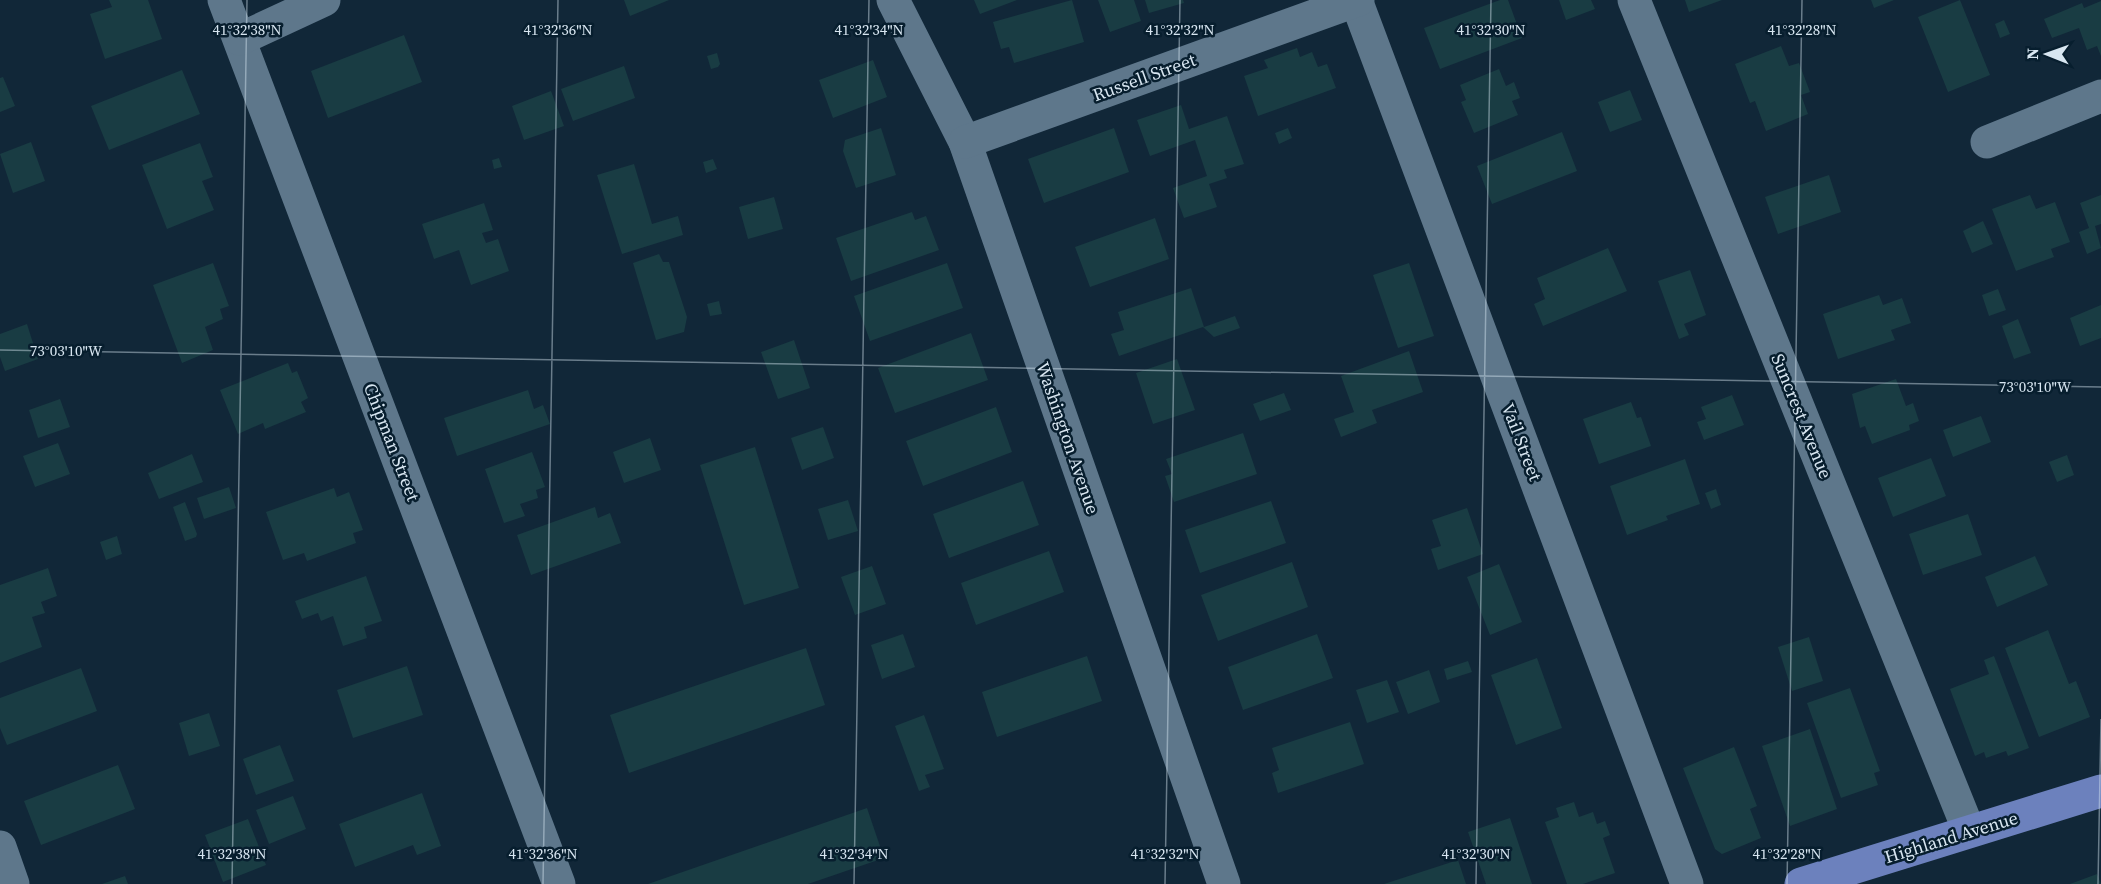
<svg xmlns="http://www.w3.org/2000/svg" width="2101" height="884" font-family="'Source Serif 4',serif">
<style>
.building{fill:#193c43}
.lines{fill:none;stroke-linecap:round;stroke-linejoin:round}
.minor{stroke:#5e778b;stroke-width:33}
.major{stroke:#6c81bd;stroke-width:33}
.ticks{fill:none;stroke:#d8e6f1;stroke-width:1.5;stroke-opacity:0.45}
.labels{text-anchor:middle;dominant-baseline:central;stroke-width:5;stroke-linejoin:round;paint-order:stroke}
.street-label{font-size:18px;fill:#d8e6f1;stroke:#071e2e}
.ticks-label{font-size:15px;text-anchor:middle;fill:#d8e6f1;stroke:#071e2e;stroke-width:5;stroke-linejoin:round;paint-order:stroke}
</style>
<rect width="100%" height="100%" fill="#112738"/>
<!-- building -->
<g class="building">
<polygon points="109,0 148,0 162,39 105,59 90,14 112,7"/>
<polygon points="624,0 669,0 630,16"/>
<polygon points="974,0 1017,0 980,14"/>
<polygon points="1072,0 1084,42 1014,63 1009,47 1001,49 993,22"/>
<polygon points="1098,0 1134,0 1141,21 1110,32"/>
<polygon points="1145,0 1183,0 1184,3 1149,13"/>
<polygon points="1500,0 1508,0 1522,38 1440,69 1424,28"/>
<polygon points="1559,0 1591,0 1595,9 1566,20"/>
<polygon points="1685,0 1722,0 1689,12"/>
<polygon points="1871,0 1894,0 1874,8"/>
<polygon points="1960,0 1990,75 1948,92 1918,17"/>
<polygon points="2101,1 2101,56 2097,46 2087,50 2079,28 2052,38 2044,19 2082,3 2084,8"/>
<polygon points="2004,20 2010,34 2000,38 1995,24"/>
<polygon points="404,35 422,82 328,118 311,71"/>
<polygon points="1781,46 1789,66 1799,63 1810,92 1801,95 1808,114 1766,131 1755,101 1750,103 1735,64"/>
<polygon points="1297,48 1300,57 1312,52 1318,67 1327,64 1336,88 1258,116 1244,76 1268,68 1264,60"/>
<polygon points="717,53 720,64 718,67 711,69 707,56"/>
<polygon points="873,60 887,97 833,118 819,80"/>
<polygon points="624,66 635,98 573,121 561,89"/>
<polygon points="1499,69 1506,86 1514,82 1520,98 1512,101 1518,115 1474,133 1461,102 1466,100 1460,85"/>
<polygon points="182,70 200,114 109,150 91,106"/>
<polygon points="3,77 15,106 0,112 0,78"/>
<polygon points="1630,90 1642,120 1610,132 1598,102"/>
<polygon points="551,91 564,126 524,140 512,106"/>
<polygon points="1181,105 1189,129 1227,116 1244,164 1224,170 1227,178 1209,184 1217,207 1184,218 1173,188 1207,176 1195,140 1150,156 1137,120"/>
<polygon points="881,128 896,175 856,188 843,151 845,140"/>
<polygon points="1114,128 1129,172 1044,203 1028,159"/>
<polygon points="1288,128 1292,138 1279,144 1275,133"/>
<polygon points="1562,132 1577,171 1492,204 1477,166"/>
<polygon points="31,142 45,181 13,193 0,154"/>
<polygon points="200,143 213,177 202,181 214,210 167,229 142,165"/>
<polygon points="499,158 502,167 494,169 492,160"/>
<polygon points="713,159 717,169 706,173 703,162"/>
<polygon points="634,164 652,224 678,216 683,235 622,254 597,175"/>
<polygon points="1829,175 1841,212 1778,234 1765,197"/>
<polygon points="2030,195 2036,209 2055,202 2070,242 2051,249 2054,257 2016,271 1992,209"/>
<polygon points="2101,195 2101,224 2095,226 2101,248 2087,254 2079,232 2089,228 2080,203"/>
<polygon points="774,197 783,229 748,239 739,207"/>
<polygon points="484,203 493,230 482,233 486,243 498,239 509,271 471,285 459,250 434,259 422,224"/>
<polygon points="912,212 915,220 926,216 939,250 851,281 836,238"/>
<polygon points="1155,218 1169,259 1090,287 1075,247"/>
<polygon points="1983,221 1993,244 1972,253 1963,231"/>
<polygon points="1608,248 1627,291 1543,326 1534,304 1545,299 1537,278"/>
<polygon points="659,254 663,262 669,262 687,317 684,332 656,340 633,263"/>
<polygon points="213,263 229,306 220,309 223,319 205,327 213,350 182,363 153,285"/>
<polygon points="947,263 963,308 870,341 854,296"/>
<polygon points="1409,263 1434,336 1398,348 1373,275"/>
<polygon points="1690,270 1706,315 1684,324 1689,335 1679,339 1658,281"/>
<polygon points="1191,288 1204,327 1235,316 1240,328 1214,337 1203,327 1119,356 1111,334 1124,330 1118,312"/>
<polygon points="1998,289 2006,310 1989,316 1982,295"/>
<polygon points="1879,295 1883,305 1902,298 1911,323 1891,330 1895,340 1838,359 1823,314"/>
<polygon points="719,301 722,314 710,316 707,304"/>
<polygon points="2101,305 2101,338 2080,346 2070,318"/>
<polygon points="2018,319 2031,353 2014,359 2002,326"/>
<polygon points="27,324 38,359 5,371 0,357 0,334"/>
<polygon points="971,333 988,380 895,413 878,368"/>
<polygon points="794,340 810,388 778,399 761,352"/>
<polygon points="1409,351 1423,392 1372,410 1377,423 1341,437 1334,419 1354,412 1341,376"/>
<polygon points="1177,359 1195,410 1153,424 1136,373"/>
<polygon points="288,363 292,373 297,371 308,398 301,402 306,412 265,429 263,423 238,434 220,390"/>
<polygon points="1896,379 1906,406 1913,403 1919,421 1909,425 1910,430 1872,444 1865,426 1860,428 1852,394"/>
<polygon points="528,390 534,409 543,405 550,424 457,456 444,418"/>
<polygon points="1284,393 1291,410 1260,421 1253,404"/>
<polygon points="1732,395 1744,425 1704,440 1697,422 1706,419 1701,407"/>
<polygon points="60,399 70,427 38,438 29,410"/>
<polygon points="1631,402 1637,418 1641,417 1651,446 1599,464 1583,419"/>
<polygon points="996,407 1012,452 923,486 906,441"/>
<polygon points="1981,416 1991,442 1953,457 1943,430"/>
<polygon points="823,427 834,458 802,470 791,438"/>
<polygon points="1243,433 1257,474 1174,502 1165,476 1172,474 1166,459"/>
<polygon points="650,438 661,470 624,483 613,452"/>
<polygon points="58,443 70,474 35,487 23,456"/>
<polygon points="755,447 799,588 744,605 700,465"/>
<polygon points="532,452 545,487 536,490 538,498 520,504 525,516 504,523 485,469"/>
<polygon points="192,454 203,482 159,499 148,473"/>
<polygon points="2067,455 2074,475 2057,482 2049,462"/>
<polygon points="1931,458 1946,496 1893,517 1878,478"/>
<polygon points="1685,459 1700,504 1666,516 1668,520 1627,535 1610,486"/>
<polygon points="1023,481 1039,525 949,558 933,514"/>
<polygon points="229,487 236,508 204,519 197,498"/>
<polygon points="334,488 337,497 349,492 363,530 353,533 356,543 307,561 304,553 283,560 266,512"/>
<polygon points="1716,489 1721,505 1711,509 1705,493"/>
<polygon points="848,500 858,531 828,540 818,509"/>
<polygon points="1271,501 1286,543 1200,573 1185,530"/>
<polygon points="185,502 197,534 196,537 185,541 173,507"/>
<polygon points="595,507 598,518 610,513 621,543 531,575 517,535"/>
<polygon points="1467,508 1483,554 1438,570 1431,549 1441,546 1432,520"/>
<polygon points="1968,514 1982,555 1923,575 1909,534"/>
<polygon points="117,536 122,554 106,560 100,542"/>
<polygon points="1049,551 1064,592 976,625 961,583"/>
<polygon points="2035,556 2048,585 1997,607 1985,577"/>
<polygon points="1292,562 1308,607 1218,641 1201,595"/>
<polygon points="1499,564 1522,622 1490,635 1467,577"/>
<polygon points="872,566 886,604 855,615 841,577"/>
<polygon points="48,568 57,596 41,602 45,613 32,617 42,647 0,663 0,585"/>
<polygon points="366,576 382,621 364,627 367,638 343,646 333,616 321,621 318,613 302,619 295,601"/>
<polygon points="2048,630 2069,684 2076,681 2090,717 2039,737 2005,648"/>
<polygon points="903,634 915,667 882,679 871,645"/>
<polygon points="1317,634 1333,678 1243,710 1228,667"/>
<polygon points="1809,637 1823,681 1792,691 1778,647"/>
<polygon points="806,648 825,705 629,773 610,715"/>
<polygon points="1087,656 1102,701 997,737 982,692"/>
<polygon points="1994,656 2029,748 2008,756 2006,751 1986,758 1984,752 1975,756 1950,689 1989,674 1984,660"/>
<polygon points="1537,658 1562,728 1516,745 1491,675"/>
<polygon points="1468,661 1472,672 1447,680 1444,669"/>
<polygon points="407,666 423,715 353,738 337,690"/>
<polygon points="81,668 97,711 7,745 0,728 0,698"/>
<polygon points="1429,670 1440,702 1408,714 1396,682"/>
<polygon points="1387,680 1399,712 1367,723 1356,690"/>
<polygon points="1850,688 1880,771 1874,773 1878,785 1841,798 1807,703"/>
<polygon points="209,713 220,746 189,756 179,723"/>
<polygon points="924,715 944,769 925,775 930,787 919,791 895,726"/>
<polygon points="1350,722 1364,764 1278,793 1272,773 1279,770 1272,748"/>
<polygon points="1810,729 1837,809 1790,826 1762,746"/>
<polygon points="280,745 294,781 256,795 243,759"/>
<polygon points="1734,747 1757,806 1750,809 1761,838 1722,854 1715,849 1683,768"/>
<polygon points="118,765 135,809 41,845 24,801"/>
<polygon points="422,793 441,846 417,855 413,845 355,867 339,824"/>
<polygon points="293,796 306,829 269,844 256,810"/>
<polygon points="1574,802 1579,817 1593,812 1597,824 1605,821 1610,835 1603,838 1615,873 1583,884 1567,884 1545,822 1559,817 1556,808"/>
<polygon points="867,808 884,858 808,884 648,884"/>
<polygon points="1510,818 1532,884 1486,884 1468,832"/>
<polygon points="248,819 266,865 223,882 205,835"/>
<polygon points="1458,860 1466,884 1384,884"/>
<polygon points="2097,874 2101,884 2070,884"/>
<polygon points="125,876 128,884 102,884"/>
</g>
<g class="lines">
<!-- minor -->
<g class="minor">
<polyline points="224,0 559,884"/>
<polyline points="893,0 965,142 1224,884"/>
<polyline points="1356,0 1687,884"/>
<polyline points="1634,0 1969,831"/>
<polyline points="240,39 324,0"/>
<polyline points="965,142 1358,0"/>
<polyline points="1987,142 2101,96"/>
<polyline points="0,847 13,884"/>
</g>
<!-- major -->
<polyline class="major" points="1801,884 2101,791"/>
</g>
<!-- ticks -->
<path class="ticks" d="M0,350L2101,387M232,884L247,0M543,884L558,0M854,884L869,0M1165,884L1180,0M1476,884L1491,0M1787,884L1802,0M2098,884L2101,719"/>
<g class="labels">
<!-- street labels -->
<g class="street-label">
<text transform="translate(1144 77) rotate(-20)">Russell Street</text>
<text transform="translate(1802 416) rotate(68)">Suncrest Avenue</text>
<text transform="translate(1068 438) rotate(71)">Washington Avenue</text>
<text transform="translate(392 442) rotate(69)">Chipman Street</text>
<text transform="translate(1522 442) rotate(69)">Vail Street</text>
<text transform="translate(1951 837) rotate(-17)">Highland Avenue</text>
</g>
</g>
<g class="ticks-label">
<text x="247" y="35">41°32'38"N</text>
<text x="558" y="35">41°32'36"N</text>
<text x="869" y="35">41°32'34"N</text>
<text x="1180" y="35">41°32'32"N</text>
<text x="1491" y="35">41°32'30"N</text>
<text x="1802" y="35">41°32'28"N</text>
<text x="66" y="356">73°03'10"W</text>
<text x="2035" y="392">73°03'10"W</text>
<text x="232" y="859">41°32'38"N</text>
<text x="543" y="859">41°32'36"N</text>
<text x="854" y="859">41°32'34"N</text>
<text x="1165" y="859">41°32'32"N</text>
<text x="1476" y="859">41°32'30"N</text>
<text x="1787" y="859">41°32'28"N</text>
</g>
<!-- north arrow -->
<g transform="translate(2047 54) rotate(271)" stroke="#071e2e" stroke-width="4.5" paint-order="stroke">
<path d="M0-4.5L10 22L0 15L-10 22Z" fill="#d8e6f1"/>
<text y="-9" font-size="16" font-weight="bold" text-anchor="middle" fill="#d8e6f1">N</text>
</g>
</svg>
